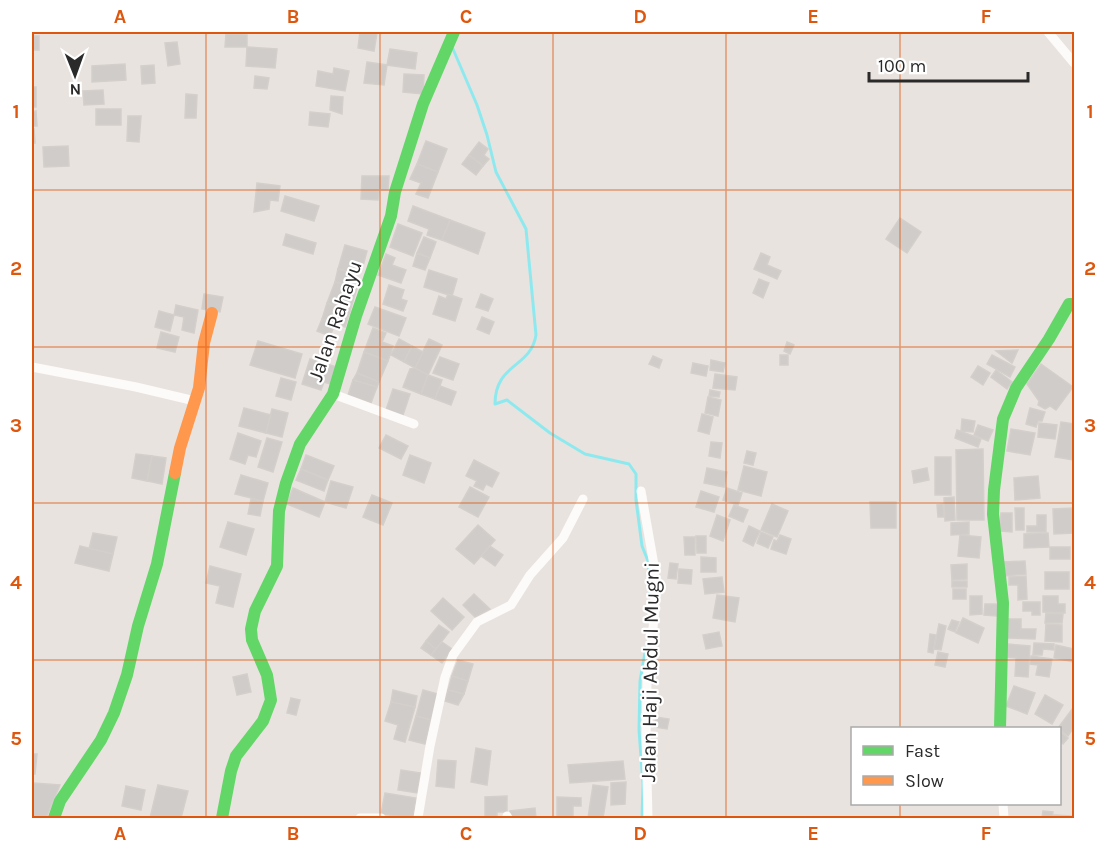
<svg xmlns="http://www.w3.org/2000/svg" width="1106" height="850" font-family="Karla,sans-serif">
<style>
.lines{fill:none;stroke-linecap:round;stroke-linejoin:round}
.stream{stroke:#8ee9ef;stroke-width:3}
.building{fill:#cfccc9;stroke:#d4cfcb;stroke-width:1.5}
.street{stroke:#fcfbfa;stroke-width:9}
.fast{stroke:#63d668;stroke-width:12}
.slow{stroke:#ff974d;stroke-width:12}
.grid{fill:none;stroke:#de570e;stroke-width:1.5;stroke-opacity:0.55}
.labels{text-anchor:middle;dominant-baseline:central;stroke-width:4.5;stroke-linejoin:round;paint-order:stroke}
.street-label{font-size:21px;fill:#2a2a2a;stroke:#fff}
.neatline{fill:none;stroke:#de570e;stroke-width:2}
.grid-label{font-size:20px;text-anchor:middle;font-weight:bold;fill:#de570e}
</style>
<rect width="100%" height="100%" fill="#e9e3df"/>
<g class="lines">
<!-- stream -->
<g class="stream">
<path d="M453,49L477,105L487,135L496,172L526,229L536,335C531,368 495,363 495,404L507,400L550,433L585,454L629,464L636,474V500L642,546L648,561L650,596"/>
<polyline points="642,818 643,784 639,730 640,681 646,647"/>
</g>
</g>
<!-- building -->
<g class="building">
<polygon points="360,32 377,33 374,51 358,48"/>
<polygon points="226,34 247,35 247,47 225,47"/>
<rect x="32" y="36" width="7" height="14"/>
<polygon points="177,42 180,64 168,66 165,43"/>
<polygon points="247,47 277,49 275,68 246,66"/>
<polygon points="390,49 417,53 415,69 387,65"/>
<polygon points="367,62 387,65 384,85 364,83"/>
<polygon points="125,64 126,80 92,82 92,66"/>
<polygon points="154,65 155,83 142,84 141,66"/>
<polygon points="334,68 349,71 345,91 316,86 318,71 333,74"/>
<polygon points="404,74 424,75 423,94 403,92"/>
<polygon points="255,76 269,78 267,89 254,88"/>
<rect x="32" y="87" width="4" height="20"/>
<polygon points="103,90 104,104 84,105 83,91"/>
<polygon points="186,94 197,95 196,118 185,118"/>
<polygon points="331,96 343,97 342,114 330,110"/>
<rect x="96" y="109" width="25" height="16"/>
<polygon points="36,111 37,126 32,126 32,112"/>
<polygon points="310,112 330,114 328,127 309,125"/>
<polygon points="128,116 141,116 139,142 127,141"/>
<polygon points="32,129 34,129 35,143 32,143"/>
<polygon points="426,141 447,149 438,172 417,164"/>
<polygon points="479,142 488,149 484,155 489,159 483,166 469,155"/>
<polygon points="68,146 69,166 44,167 43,147"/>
<polygon points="469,155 483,166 476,175 462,164"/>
<polygon points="417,164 438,172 428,198 416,194 421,183 410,179"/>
<polygon points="362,176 389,176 388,190 379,190 378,200 361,199"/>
<polygon points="257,183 280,186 278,201 270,200 269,209 254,212"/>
<polygon points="285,196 319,206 314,221 281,211"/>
<polygon points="413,206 450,220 442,240 427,235 429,229 408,221"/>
<polygon points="900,218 921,232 907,253 886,239"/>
<polygon points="450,220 485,233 478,254 442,240"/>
<polygon points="398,224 422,233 413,256 390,247"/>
<polygon points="286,234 316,243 313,254 283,245"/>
<polygon points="424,237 436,242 430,258 417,253"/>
<polygon points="345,245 367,251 363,266 355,264 352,273 338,269"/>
<polygon points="417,253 430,258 425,270 413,266"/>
<polygon points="761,253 770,257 767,265 781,271 777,279 754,269"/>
<polygon points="386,254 395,258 392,265 406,270 401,283 378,275"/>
<polygon points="338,269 352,273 349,286 335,282"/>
<polygon points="429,270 457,279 452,296 424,287"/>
<polygon points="759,279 769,283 763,298 753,293"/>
<polygon points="335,282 357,288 350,311 327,303"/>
<polygon points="389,285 404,290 401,299 407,301 403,311 383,304"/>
<polygon points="204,294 223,297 220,312 202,309"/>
<polygon points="448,294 462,299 455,321 433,314 439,296 446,299"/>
<polygon points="481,294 493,299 488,311 476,307"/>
<polygon points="327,303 350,311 345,327 322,319"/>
<polygon points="176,305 198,310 194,333 182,330 184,317 174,315"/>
<polygon points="375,307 406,318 399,336 368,324"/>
<polygon points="159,311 174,315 170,331 155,327"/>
<polygon points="482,317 494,322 489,334 477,329"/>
<polygon points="322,319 335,324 330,336 317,331"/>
<polygon points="373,328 386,333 382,342 393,346 388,361 364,352"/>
<polygon points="161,332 179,337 175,352 157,348"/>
<polygon points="399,339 412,346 404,362 391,355"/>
<polygon points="429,339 442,345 428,375 415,368"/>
<polygon points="258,341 302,354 295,378 250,365"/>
<polygon points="787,342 794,345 790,354 784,351"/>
<polygon points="412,346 423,352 415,368 404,362"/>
<polygon points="1018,350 1012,363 996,351"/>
<polygon points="364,352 388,361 379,382 357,373"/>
<rect x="780" y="355" width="8" height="10"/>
<polygon points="992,355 1015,367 1010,377 987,364"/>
<polygon points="653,356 662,360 659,368 649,364"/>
<polygon points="440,357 459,364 453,380 433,373"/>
<polygon points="310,359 340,368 334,385 324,382 321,390 302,384"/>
<polygon points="711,360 725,363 723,372 710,370"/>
<polygon points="693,363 708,366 706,376 691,373"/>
<polygon points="1041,364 1073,387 1056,410 1050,406 1045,409 1038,405 1039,401 1027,384"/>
<polygon points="978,366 990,373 983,385 971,377"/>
<polygon points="415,368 428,375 421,394 403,387 410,369"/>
<polygon points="996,370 1012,382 1007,389 991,377"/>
<polygon points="357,373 379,382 377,387 353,380"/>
<polygon points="715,374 737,377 735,390 713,388"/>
<polygon points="428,375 442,380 435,399 421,394"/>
<polygon points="281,378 296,382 291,400 276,396"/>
<polygon points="353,380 377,387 371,403 348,395"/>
<polygon points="440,386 456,392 451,405 435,399"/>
<polygon points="393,389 410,394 403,415 386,410"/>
<polygon points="710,390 720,392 719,397 709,396"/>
<polygon points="708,397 721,400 718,416 705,413"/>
<polygon points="244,408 271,415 266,433 239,426"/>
<polygon points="1030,408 1045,412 1042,421 1038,421 1036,427 1026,424"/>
<polygon points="272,409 288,413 282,437 266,433"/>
<polygon points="702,414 713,417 709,434 698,431"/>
<polygon points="962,419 975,421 973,432 961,431"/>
<polygon points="1061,422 1074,424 1074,460 1055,457"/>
<polygon points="1039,423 1057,425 1055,439 1038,437"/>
<polygon points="978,425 993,430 988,441 974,435"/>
<polygon points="1011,429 1035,433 1030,455 1007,451"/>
<polygon points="957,430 981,439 978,447 955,438"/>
<polygon points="238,433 261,441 256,457 248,455 245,464 230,459"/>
<polygon points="386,435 408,446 401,459 379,448"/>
<polygon points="267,438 282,442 273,472 258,467"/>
<polygon points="711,442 722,443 720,458 709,456"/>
<polygon points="983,449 984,520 957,520 956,450"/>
<polygon points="747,451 756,453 753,465 744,463"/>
<polygon points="136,454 152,456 147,481 132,478"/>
<polygon points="306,455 334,466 328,480 301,469"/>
<polygon points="410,455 431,463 424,483 403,475"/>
<polygon points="152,456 166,458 162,484 147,481"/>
<rect x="935" y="457" width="16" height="38"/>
<polygon points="474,460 499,473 492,487 486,484 483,490 474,486 477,481 466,476"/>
<polygon points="744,466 767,472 761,496 738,490"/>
<polygon points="707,468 727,472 724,487 704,483"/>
<polygon points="927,468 929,480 914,483 912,471"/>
<polygon points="301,469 328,480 324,491 296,480"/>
<polygon points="241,475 268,483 263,501 235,494"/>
<polygon points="1038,476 1040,498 1015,500 1014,478"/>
<polygon points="331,481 353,487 346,508 325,502"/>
<polygon points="470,487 489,497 478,517 459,507"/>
<polygon points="293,488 325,502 319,517 287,504"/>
<polygon points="727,488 742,493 738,505 723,500"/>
<polygon points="701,491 719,497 714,512 696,507"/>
<polygon points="372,495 392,503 383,525 363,517"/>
<polygon points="954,497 955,520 945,521 944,498"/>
<polygon points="251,499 263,501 260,516 248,514"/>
<polygon points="870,502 896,502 896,528 871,528"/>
<polygon points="772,504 788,511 777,537 761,530"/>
<polygon points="943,504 944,517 938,517 937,505"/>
<polygon points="734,505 748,510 743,522 729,516"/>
<polygon points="1015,508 1024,508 1024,530 1016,530"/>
<polygon points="1073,508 1074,533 1054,534 1053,509"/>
<polygon points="1001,513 1012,513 1012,532 1000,531"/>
<polygon points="717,515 730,520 723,541 710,536"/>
<polygon points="1037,515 1046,515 1046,532 1027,532 1027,526 1037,526"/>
<polygon points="228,522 254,529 246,555 220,547"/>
<polygon points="969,522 969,534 951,535 951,523"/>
<polygon points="478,525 495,540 474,564 456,549"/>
<polygon points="749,526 760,531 753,546 743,541"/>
<polygon points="761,532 773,537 768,548 757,543"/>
<polygon points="93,533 117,537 113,554 89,549"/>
<polygon points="1048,533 1049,547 1024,548 1024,534"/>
<polygon points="780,535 791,539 786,554 771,549 774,540 777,541"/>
<polygon points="960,535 981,537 979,558 958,556"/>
<polygon points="696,536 706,536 706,553 697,553"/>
<polygon points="684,537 695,537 695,555 685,555"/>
<polygon points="80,546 113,554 109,571 75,563"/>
<polygon points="490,546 503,555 495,566 481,556"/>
<rect x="1050" y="547" width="20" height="12"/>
<polygon points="701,557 716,558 716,572 701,572"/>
<polygon points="1025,561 1026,574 1004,576 1003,562"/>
<polygon points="670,563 678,564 676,579 668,578"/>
<polygon points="967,564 967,579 952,580 951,565"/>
<polygon points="210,566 241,574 233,607 216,603 220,586 206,583"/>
<polygon points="679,569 692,570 691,584 678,583"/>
<rect x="1045" y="572" width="24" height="17"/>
<polygon points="1026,576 1027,599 1018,600 1018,585 1009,585 1009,577"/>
<polygon points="722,577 724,592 705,594 703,579"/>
<rect x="952" y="581" width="15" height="6"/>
<rect x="953" y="589" width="13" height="10"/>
<polygon points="474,594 490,609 475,617 463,605"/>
<polygon points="717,595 739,598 735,622 713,618"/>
<polygon points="970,596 982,596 982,614 970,615"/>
<polygon points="1043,596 1058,596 1058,604 1065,604 1065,613 1043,612"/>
<polygon points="443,598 464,617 452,630 431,611"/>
<polygon points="1023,602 1040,602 1040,615 1032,615 1032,611 1023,611"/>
<polygon points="985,604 998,604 997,616 984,615"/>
<polygon points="1046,613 1063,614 1062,623 1045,623"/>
<polygon points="963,618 984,628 978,643 956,633"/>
<polygon points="1008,619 1021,619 1021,629 1036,629 1035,639 1008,638"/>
<polygon points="952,620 959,622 955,632 948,629"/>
<polygon points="939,624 946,626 941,650 934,649"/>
<polygon points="1046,624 1062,625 1062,642 1045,641"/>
<polygon points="439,625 449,632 436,649 426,641"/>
<polygon points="719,632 722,646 706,649 703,635"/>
<polygon points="930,634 936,635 933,653 928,652"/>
<polygon points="426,641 436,649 431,655 421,648"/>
<polygon points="442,642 452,649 442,663 431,655"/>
<polygon points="1034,643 1054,644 1054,650 1043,649 1042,655 1033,655"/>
<polygon points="1008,644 1030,646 1028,677 1015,676 1016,658 1007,657"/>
<polygon points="1056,645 1074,649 1074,662 1054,658"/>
<polygon points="938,652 948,654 945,667 935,665"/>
<polygon points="1031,656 1052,659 1049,677 1036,675 1038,665 1030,664"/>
<polygon points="458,660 473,664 468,681 452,676"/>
<polygon points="247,674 251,692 237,695 233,677"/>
<polygon points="452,676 468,681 464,694 448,690"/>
<polygon points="1014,686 1035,693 1027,714 1006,706"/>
<polygon points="393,690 417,696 415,707 391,702"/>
<polygon points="423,690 438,694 431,720 416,716"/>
<polygon points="448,690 464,694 458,705 445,701"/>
<polygon points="1045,695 1063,705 1052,724 1035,714"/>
<polygon points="291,698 300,700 296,715 287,713"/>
<polygon points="391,702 415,707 405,742 394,739 398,725 385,721"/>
<polygon points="1073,708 1074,710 1074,727 1068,736 1058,728"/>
<polygon points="416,716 431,720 425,744 409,740"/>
<polygon points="656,717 669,719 667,729 654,727"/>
<polygon points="1060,731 1068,738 1063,744 1060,741"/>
<polygon points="476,748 491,751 487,785 471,782"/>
<polygon points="32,754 37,754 35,774 32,774"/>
<polygon points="438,760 456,761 454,788 436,786"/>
<polygon points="623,761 625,779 570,783 568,765"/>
<polygon points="401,770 421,773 417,793 398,790"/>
<polygon points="626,782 625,804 611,805 611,783"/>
<polygon points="33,783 60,785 46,818 32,818"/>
<polygon points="158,785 188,791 181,818 150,818"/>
<polygon points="593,785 608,787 603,818 588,818"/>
<polygon points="126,786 145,790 141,810 122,806"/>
<polygon points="385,793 416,798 413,818 381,814"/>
<polygon points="507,796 507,812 497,812 497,818 485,818 485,797"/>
<polygon points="557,797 581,798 581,806 573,806 573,817 557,817"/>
<polygon points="535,808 536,818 510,818 510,811"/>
<polygon points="1043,811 1053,812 1052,818 1042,818"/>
<polygon points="1054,815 1071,816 1071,818 1053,818"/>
</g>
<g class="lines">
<!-- street -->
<g class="street">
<polyline points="1048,32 1074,63"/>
<polyline points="32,367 136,387 195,401"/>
<polyline points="333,394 414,424"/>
<polyline points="641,491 654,565 655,610 647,681 646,737 648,818"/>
<polyline points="1003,804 1004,818"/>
<polyline points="507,816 508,818"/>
<polyline points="360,818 381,818"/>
<polyline points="418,818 430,746 445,677 453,655 477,622 511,605 530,575 563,538 583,499"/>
</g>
<!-- fast -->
<g class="fast">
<polyline points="1000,728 1003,603 993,514 994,490 1003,419 1016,388 1049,339 1069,304 1074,304"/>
<polyline points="54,818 60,801 101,740 114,713 127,675 138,626 157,564 175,473"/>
<polyline points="222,818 231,771 236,756 263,721 271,700 267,675 252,640 251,629 255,611 277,566 279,511 286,483 300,444 333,394 356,316 391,216 395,192 423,104 454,32"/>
</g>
<!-- slow -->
<polyline class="slow" points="175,473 180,448 199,388 204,343 212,313"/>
</g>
<!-- grid -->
<path class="grid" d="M206,32V818M380,32V818M553,32V818M726,32V818M900,32V728M32,190H1074M32,347H1074M32,503H1074M32,660H1074M900,804V818"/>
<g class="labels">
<!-- street labels -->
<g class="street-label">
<text transform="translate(335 321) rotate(-71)">Jalan Rahayu</text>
<text transform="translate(650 672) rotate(-89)">Jalan Haji Abdul Mugni</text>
</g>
</g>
<!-- border -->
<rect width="1106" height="850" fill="none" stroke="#ffffff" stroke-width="66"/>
<!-- legend -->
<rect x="851" y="727" width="210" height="78" fill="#ffffff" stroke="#aaaaaa" stroke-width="1.5"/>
<rect x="863" y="746" width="30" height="9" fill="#63d668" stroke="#aaaaaa" stroke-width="1.5"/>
<text x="905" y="757" font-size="18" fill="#2a2a2a">Fast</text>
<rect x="863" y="776" width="30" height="9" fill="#ff974d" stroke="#aaaaaa" stroke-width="1.5"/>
<text x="905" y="787" font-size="18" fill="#2a2a2a">Slow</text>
<!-- north arrow -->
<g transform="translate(75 75) rotate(179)" stroke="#ffffff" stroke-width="4.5" paint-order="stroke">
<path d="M0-4.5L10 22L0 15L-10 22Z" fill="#2a2a2a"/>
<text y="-9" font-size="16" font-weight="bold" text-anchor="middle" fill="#2a2a2a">N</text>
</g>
<!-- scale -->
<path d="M869 72v9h159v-9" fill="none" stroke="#2a2a2a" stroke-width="3"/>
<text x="878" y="72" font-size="18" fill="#2a2a2a" stroke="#ffffff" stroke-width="4.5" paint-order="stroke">100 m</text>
<rect x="33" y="33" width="1040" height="784" class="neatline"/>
<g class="grid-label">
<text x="120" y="23">A</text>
<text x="293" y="23">B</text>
<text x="466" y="23">C</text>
<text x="640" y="23">D</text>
<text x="813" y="23">E</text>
<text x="986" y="23">F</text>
<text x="16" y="118">1</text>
<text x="1090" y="118">1</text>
<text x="16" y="275">2</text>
<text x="1090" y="275">2</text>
<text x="16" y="432">3</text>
<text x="1090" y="432">3</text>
<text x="16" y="589">4</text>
<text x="1090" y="589">4</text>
<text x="16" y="745">5</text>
<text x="1090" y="745">5</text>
<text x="120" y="840">A</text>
<text x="293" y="840">B</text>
<text x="466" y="840">C</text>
<text x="640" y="840">D</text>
<text x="813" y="840">E</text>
<text x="986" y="840">F</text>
</g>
</svg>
